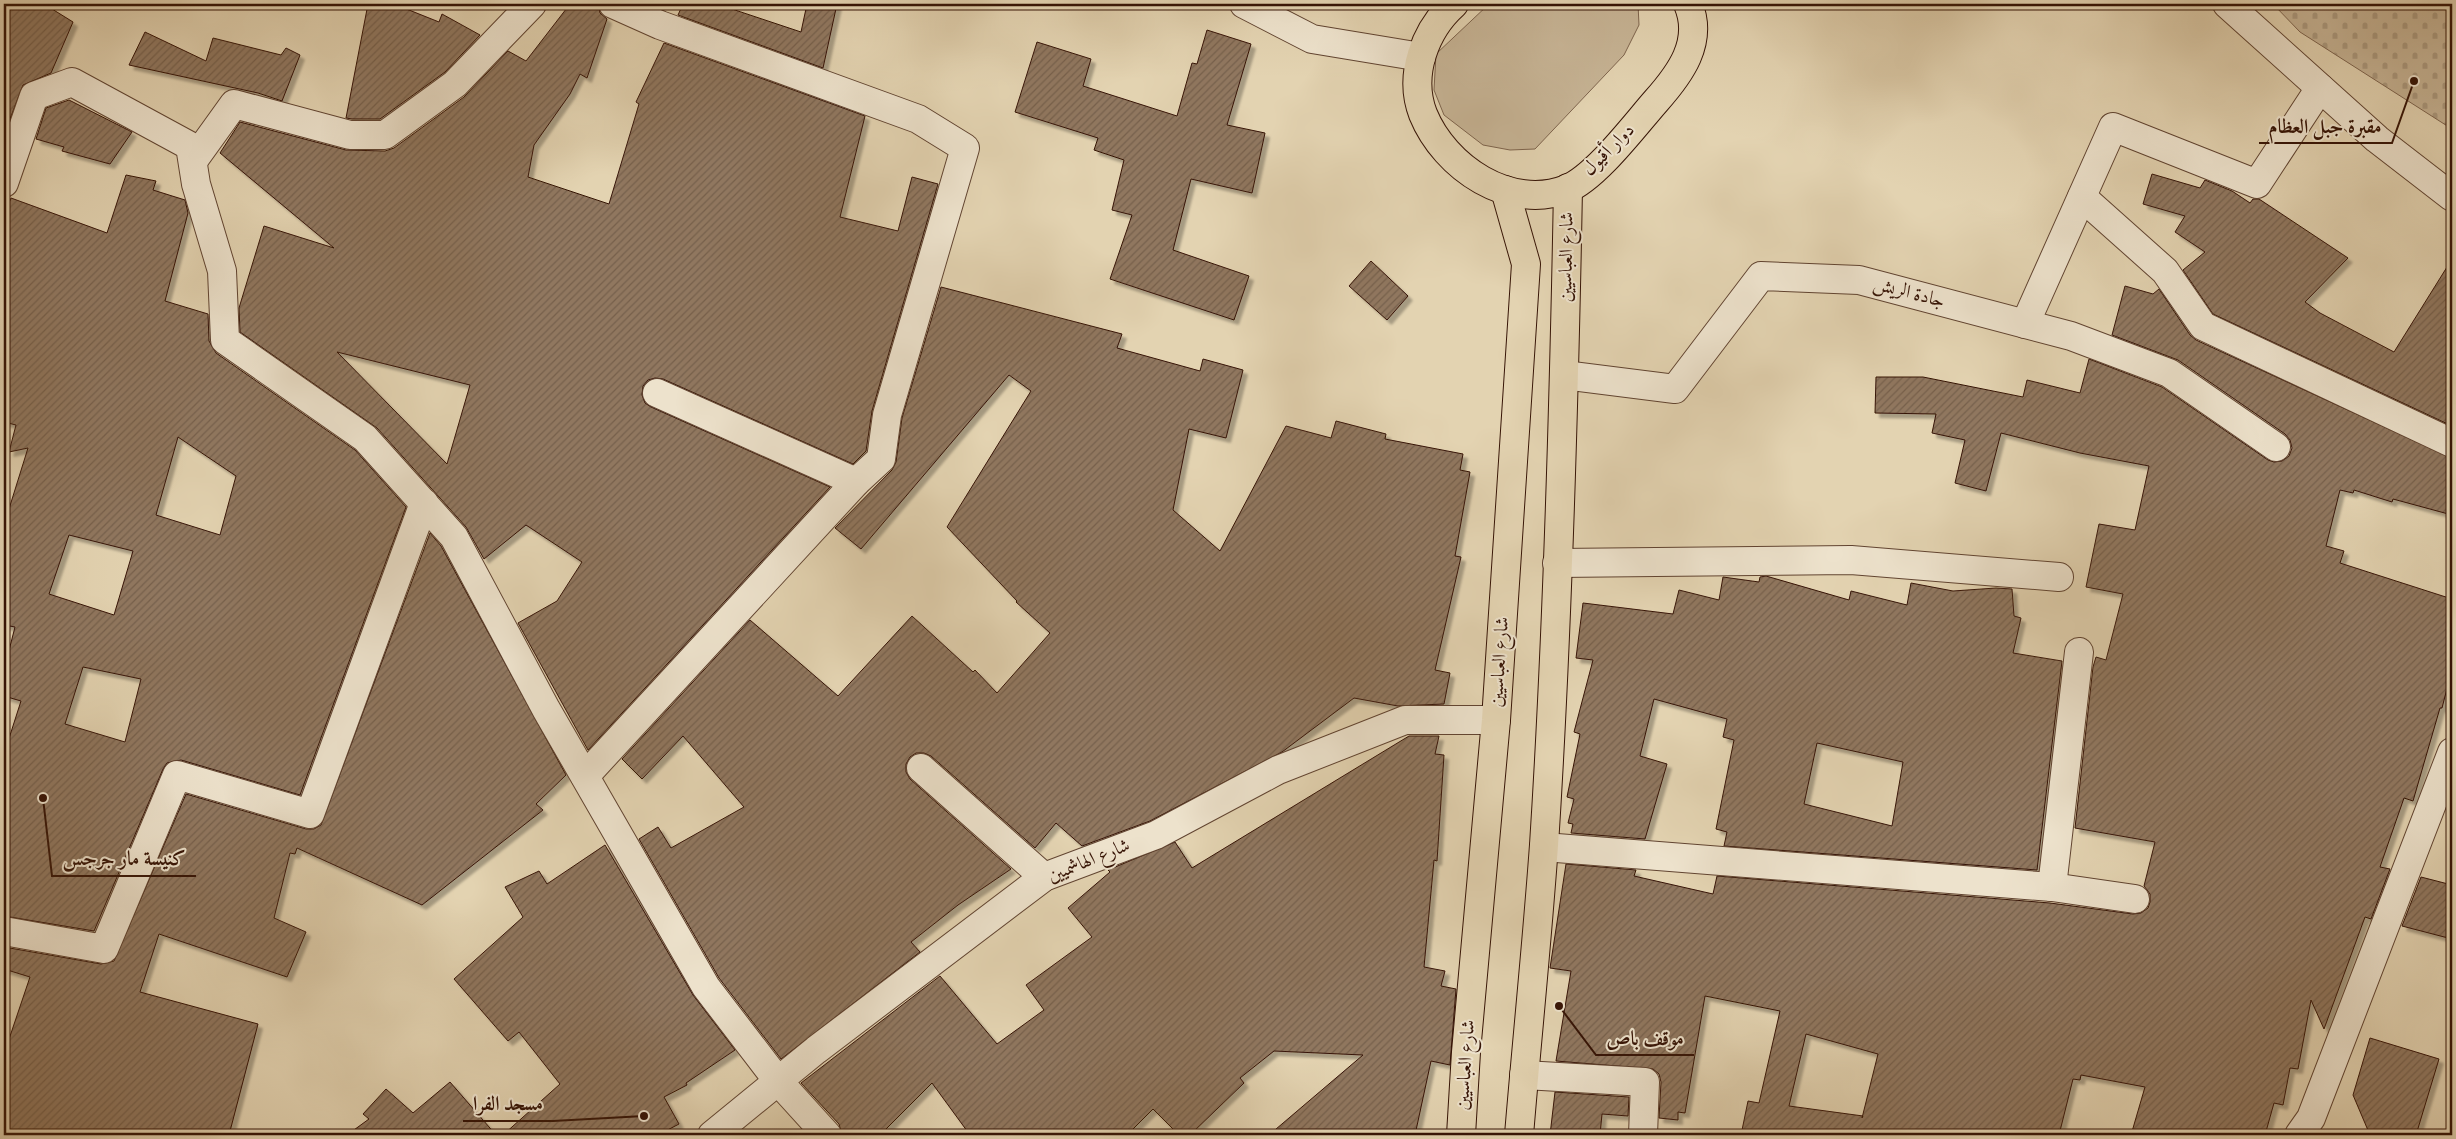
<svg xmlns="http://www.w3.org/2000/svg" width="2456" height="1139" font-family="'IM FELL English',Amiri,serif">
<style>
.green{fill:#c6b394;stroke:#7e644d}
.cemetery{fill:url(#cemetery-stones);stroke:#7e644d}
.building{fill:url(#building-hatch);stroke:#361406;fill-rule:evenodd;filter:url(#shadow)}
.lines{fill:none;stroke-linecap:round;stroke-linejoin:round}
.minor-casing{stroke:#614431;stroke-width:30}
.major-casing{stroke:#361406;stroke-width:30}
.minor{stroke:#ede2cc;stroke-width:28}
.major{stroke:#e3d3b1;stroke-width:28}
.labels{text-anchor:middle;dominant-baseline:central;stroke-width:4;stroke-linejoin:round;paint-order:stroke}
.street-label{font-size:19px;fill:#361406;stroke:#ede2cc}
.leader{fill:none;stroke:#361406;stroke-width:2}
.callout-dot{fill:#361406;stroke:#ede2cc;stroke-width:2}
.callout-label{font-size:20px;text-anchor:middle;font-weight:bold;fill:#361406;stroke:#ede2cc;stroke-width:4;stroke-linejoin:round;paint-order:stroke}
</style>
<defs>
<pattern id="cemetery-stones" width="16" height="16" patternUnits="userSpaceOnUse" patternTransform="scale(1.25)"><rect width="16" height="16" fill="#c6b394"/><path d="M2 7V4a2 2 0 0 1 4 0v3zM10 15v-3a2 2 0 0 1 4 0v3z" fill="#ab997e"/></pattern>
<pattern id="building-hatch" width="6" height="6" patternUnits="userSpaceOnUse" patternTransform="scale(1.25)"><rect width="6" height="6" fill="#90775f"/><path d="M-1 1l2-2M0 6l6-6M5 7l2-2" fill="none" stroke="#76604c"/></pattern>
<filter id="shadow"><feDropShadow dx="4.5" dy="4.5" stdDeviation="1" flood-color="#0004"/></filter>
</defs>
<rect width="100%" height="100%" fill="#e3d3b1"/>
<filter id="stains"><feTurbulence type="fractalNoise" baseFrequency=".004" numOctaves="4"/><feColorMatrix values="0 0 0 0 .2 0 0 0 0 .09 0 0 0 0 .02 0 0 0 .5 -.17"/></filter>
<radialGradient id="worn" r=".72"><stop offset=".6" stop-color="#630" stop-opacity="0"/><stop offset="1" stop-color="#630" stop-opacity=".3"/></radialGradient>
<!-- green -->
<polygon class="green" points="1489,4 1638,4 1639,25 1624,55 1535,149 1510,150 1483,145 1444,115 1434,90 1436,54"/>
<!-- cemetery -->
<polygon class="cemetery" points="2273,4 2452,4 2452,129 2300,32"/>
<!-- building -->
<g class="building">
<polygon points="4,4 44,4 73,22 51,73 23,85 5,132"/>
<polygon points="368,4 394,4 439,22 442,14 480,35 445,72 380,119 352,119 346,118"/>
<path d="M570,4H598L600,13L607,19L587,78L580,74L570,94L534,145L528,177L609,204L639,104L636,102L664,43L865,116L840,217L898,231L912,177L938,184L872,411L866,451L853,464L663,379L655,378L648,380L643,386L642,395L645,403L651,407L830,487L588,750L518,623L557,601L582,562L526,525L484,559L466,527L377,428L240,332L239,308L264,226L334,248L220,153L240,122L346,150L385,151L394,148L464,97L508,51L526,61ZM337,352L470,385L447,464Z"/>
<polygon points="683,4 717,4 801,32 807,4 837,4 823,68 678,15"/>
<polygon points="1207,30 1251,44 1227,125 1265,133 1252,193 1191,179 1173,250 1249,276 1234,320 1110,279 1132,215 1112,210 1124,160 1094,150 1098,138 1015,112 1037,42 1091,59 1083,86 1177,116 1192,63 1197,64"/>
<polygon points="145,32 206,61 213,38 281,55 286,48 300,55 282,101 258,93 129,65"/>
<polygon points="69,100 132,132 110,164 62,151 64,147 36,139 46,108"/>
<polygon points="2152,174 2200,188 2205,180 2232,191 2250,203 2253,199 2259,199 2348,258 2305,302 2320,313 2394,352 2452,259 2452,426 2213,314 2183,270 2205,252 2175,232 2185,216 2143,204"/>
<path d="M126,175L156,181L153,190L185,200L188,213L165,301L208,314L209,341L216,353L355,450L406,507L300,795L181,760L167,763L163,769L94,931L4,916V754L21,701L4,696V670L15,627L4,625V525L28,448L9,452L16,425L4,422V268L10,243L4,240V215L11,198L107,233ZM178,437L236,476L220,535L156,515ZM69,535L133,551L114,615L49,594ZM83,667L141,679L125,742L65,724Z"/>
<polygon points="1371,261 1408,296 1387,320 1349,286"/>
<path d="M2125,286L2153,294L2159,289L2190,335L2196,340L2452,458V515L2393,499L2392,502L2354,490L2353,493L2340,490L2326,546L2344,551L2340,563L2452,599V669L2442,708H2440L2413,801L2404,798L2380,867L2390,869L2371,919L2365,917L2324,1029L2311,1000L2298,1069L2290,1068L2283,1105L2274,1103L2265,1135H2131L2145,1087L2081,1075L2080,1080L2073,1079L2059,1135H1741L1748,1101L1759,1103L1780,1011L1705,996L1685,1113L1678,1112V1120L1659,1118L1661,1082L1659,1074L1653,1069L1556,1061L1571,971L1550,968L1566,864L1636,870L1634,876L1713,894L1717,876L2050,903L2133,914L2141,913L2148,908L2150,902V894L2144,886L2155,842L2075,828L2093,667L2096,657L2106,660L2123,594L2086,587L2099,524L2135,530L2149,466L2080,453L2001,433L1986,491L1955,483L1965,440L1932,433L1936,414L1875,413L1876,377H1923L2023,397L2027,380L2080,393L2089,359L2162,387L2268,460L2274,462L2282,461L2289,456L2292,448L2290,440L2285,434L2178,360L2112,335ZM1806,1034L1878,1054L1862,1118L1863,1116L1789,1106Z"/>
<polygon points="941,287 1122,334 1117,348 1200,371 1203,359 1243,370 1226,438 1189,429 1173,510 1220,551 1286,426 1331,438 1336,421 1386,434 1385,439 1463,454 1460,470 1470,472 1455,556 1461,557 1435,670 1450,673 1444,704 1398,706 1354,698 1282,752 1150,821 1082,846 1056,823 1035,848 931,756 924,753 916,753 910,757 906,764 906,772 910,779 1011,869 958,905 911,942 920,952 781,1059 719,978 639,839 658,827 671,848 744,807 683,736 642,779 622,759 750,620 838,696 912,616 973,672 975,670 997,693 1050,633 1016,602 1017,601 947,527 1031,391 1009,375 861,549 835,528 892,470 896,462 902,418"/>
<polygon points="430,533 441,546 566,775 536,804 543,810 422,905 297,848 295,854 290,853 274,918 306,932 287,977 159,934 140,992 258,1024 229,1135 4,1135 4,1054 30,977 4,969 4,947 101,964 114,961 186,794 306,829 314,829 321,825"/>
<path d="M1766,576L1849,600L1851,591L1907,605L1911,583L1953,591L1996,588L2012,589L2014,616L2021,618L2013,653L2062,661L2037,870L1724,846L1727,832L1716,829L1734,740L1723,737L1727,719L1654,699L1640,756L1667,764L1645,839L1571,833L1573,824L1568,823L1574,799L1567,797L1580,734L1574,732L1593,660L1576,658L1583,603L1673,614L1679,590L1719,600L1723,577L1759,582L1760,577ZM1817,743L1903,762L1892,826L1804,804Z"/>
<polygon points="1409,736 1439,736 1435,754 1444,755 1437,861 1434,860 1424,967 1445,971 1441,986 1456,989 1450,1065 1431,1061 1415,1135 1269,1135 1363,1055 1274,1051 1240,1078 1244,1083 1190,1135 1179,1135 1153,1109 1127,1135 970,1135 932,1083 880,1135 842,1135 839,1124 801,1083 940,976 997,1044 1044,1010 1026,985 1092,937 1068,908 1110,872 1108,870 1175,842 1192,868"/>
<polygon points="605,845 693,995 735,1050 686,1083 687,1085 664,1097 679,1124 658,1135 503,1135 560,1084 519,1032 508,1041 454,979 523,917 505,887 539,871 547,884"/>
<polygon points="2421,877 2452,885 2452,939 2402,926"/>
<polygon points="2370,1038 2439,1059 2416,1135 2370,1135 2353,1095"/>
<polygon points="450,1082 496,1135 347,1135 369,1119 363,1114 386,1089 413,1113"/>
<polygon points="1555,1092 1629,1097 1628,1116 1602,1114 1600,1135 1550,1135"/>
</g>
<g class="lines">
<!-- minor casing -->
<g class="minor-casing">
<g id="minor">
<polyline points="613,4 660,25 918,119 965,148 887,415 881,459 856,482"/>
<polyline points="1244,4 1312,39 1421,57"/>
<polyline points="2227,4 2377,139 2452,197"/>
<polyline points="193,161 234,104 350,135 385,135 455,84 532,4"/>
<polyline points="4,183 34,96 72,82 190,146 196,184 222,271 225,340 365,438 454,537 546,709 706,987 778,1081 827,1135"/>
<polyline points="2082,197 2165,271 2203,326 2452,443"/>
<polyline points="2025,324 2113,127 2257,184 2320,88"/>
<polyline points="1564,375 1675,389 1761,276 1859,280 2071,336 2169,373 2276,447"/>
<polyline points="1557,563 1851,560 2059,577"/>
<polyline points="921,768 1044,877"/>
<polyline points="585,776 856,482 657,393"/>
<polyline points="1544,847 2052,887 2135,899"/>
<polyline points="2052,887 2079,652"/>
<polyline points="4,931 104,949 177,775 310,814 424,503"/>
<polyline points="1524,1075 1645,1082 1643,1135"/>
<polyline points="712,1135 816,1050 1044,877 1156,835 1278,770 1405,720 1496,720"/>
<polyline points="2299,1135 2311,1118 2452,752"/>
</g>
</g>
<!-- major casing -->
<g class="major-casing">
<g id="major">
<path d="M1454,4C1425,30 1408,75 1423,114C1445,168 1510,211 1567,189C1596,177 1634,126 1656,101C1680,74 1704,42 1688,4"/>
<polyline points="1461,1135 1466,1052 1496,720 1526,264 1505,190"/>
<path d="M1519,1135C1527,1039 1537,942 1544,845C1558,627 1564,407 1568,188"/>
</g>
</g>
<!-- minor -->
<use href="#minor" class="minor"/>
<!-- major -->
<use href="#major" class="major"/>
</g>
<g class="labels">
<!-- street labels -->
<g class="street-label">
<text transform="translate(1609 150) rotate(-45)">دوار أقيول</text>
<text transform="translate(1567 257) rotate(-89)">شارع العباسيين</text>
<text transform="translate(1909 293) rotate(15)">جادة الريش</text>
<text transform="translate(1500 662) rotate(-86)">شارع العباسيين</text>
<text transform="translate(1089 861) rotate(-22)">شارع الهاشميين</text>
<text transform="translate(1466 1065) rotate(-86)">شارع العباسيين</text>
</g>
</g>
<!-- callouts -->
<path class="leader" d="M2414 81L2392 143H2259M43 798L52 876H196M1559 1006L1596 1055H1694M644 1116L553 1121H463"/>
<g class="callout-dot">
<circle cx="2414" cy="81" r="5"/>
<circle cx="43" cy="798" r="5"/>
<circle cx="1559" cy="1006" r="5"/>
<circle cx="644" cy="1116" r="5"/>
</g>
<g class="callout-label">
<text x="2325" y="133">مقبرة جبل العظام</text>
<text x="124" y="865">كنيسة مار جرجس</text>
<text x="1645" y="1045">موقف باص</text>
<text x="508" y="1110">مسجد الفرا</text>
</g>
<!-- margin -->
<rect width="2456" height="1139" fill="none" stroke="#e3d3b1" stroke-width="20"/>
<rect x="5" y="5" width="2446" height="1129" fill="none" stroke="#361406" stroke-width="2.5"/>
<rect x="10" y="10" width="2436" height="1119" fill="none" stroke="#361406"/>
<rect width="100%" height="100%" filter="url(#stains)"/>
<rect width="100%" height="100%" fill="url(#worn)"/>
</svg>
